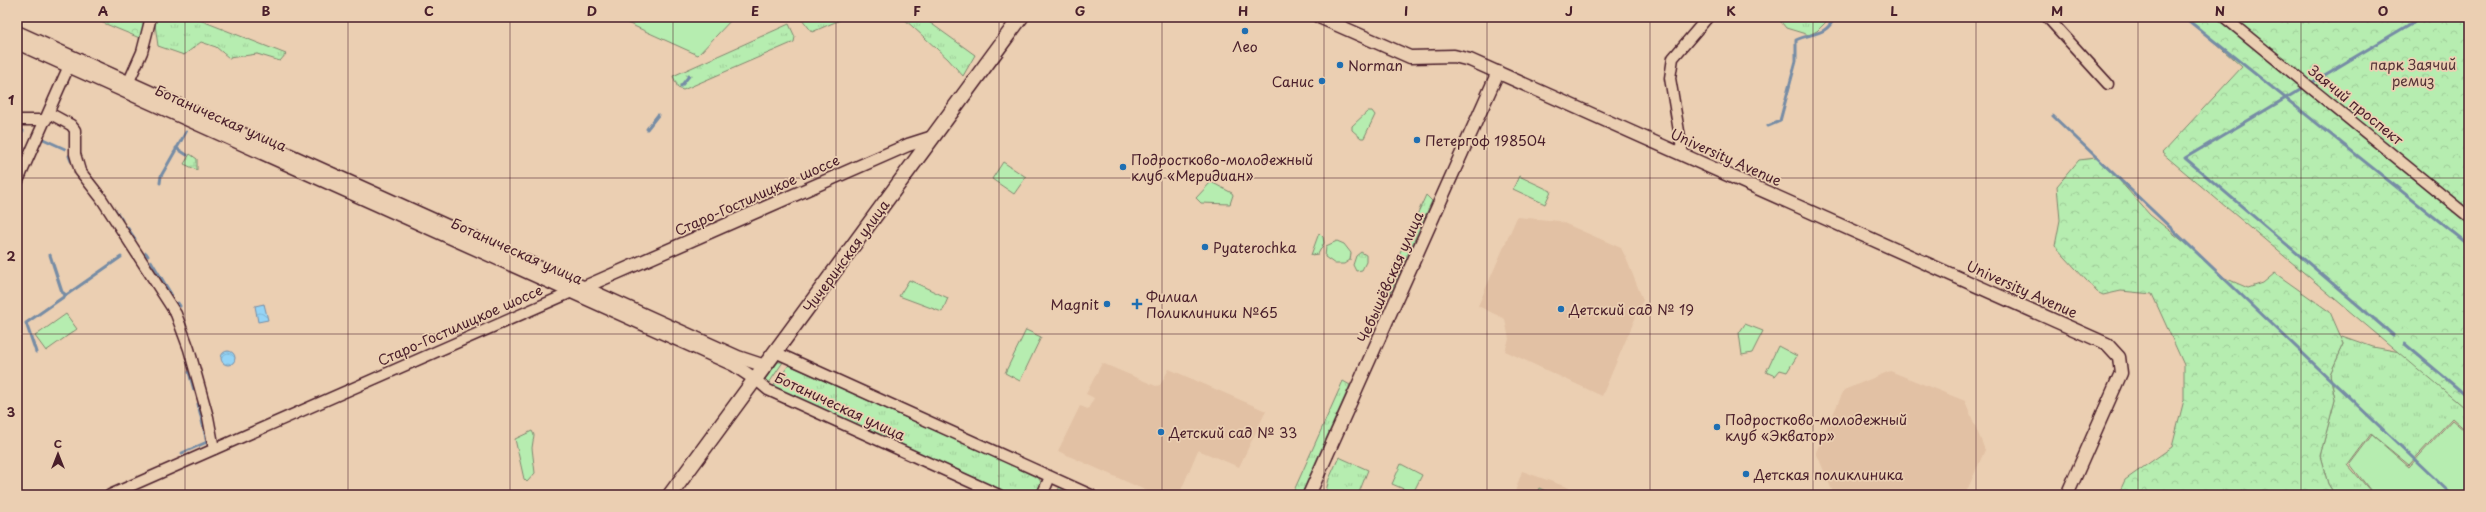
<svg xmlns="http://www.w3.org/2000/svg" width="2486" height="512" font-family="'Playpen Sans',sans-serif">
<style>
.built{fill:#e2c1a4}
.grass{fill:url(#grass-tufts);stroke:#80866e}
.forest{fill:url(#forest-crowns);stroke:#80866e}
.wetland{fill:url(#wetland-marsh);stroke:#80866e}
.green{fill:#b6edb0;stroke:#80866e}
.water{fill:url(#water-waves);stroke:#768ca5}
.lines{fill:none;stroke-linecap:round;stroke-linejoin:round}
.stream{stroke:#768ca5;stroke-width:3}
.minor-casing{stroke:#4a1f2b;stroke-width:13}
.tertiary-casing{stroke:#4a1f2b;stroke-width:15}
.secondary-casing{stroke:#4a1f2b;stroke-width:17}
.minor{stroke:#ebcfb2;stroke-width:10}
.tertiary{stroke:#ebcfb2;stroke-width:12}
.secondary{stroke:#ebcfb2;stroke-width:14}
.grid{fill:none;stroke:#4a1f2b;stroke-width:1;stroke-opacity:0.55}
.poi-dot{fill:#1f6fb2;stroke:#ebcfb2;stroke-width:1.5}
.labels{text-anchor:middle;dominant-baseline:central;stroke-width:3.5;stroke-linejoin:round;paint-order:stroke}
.poi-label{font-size:14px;fill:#4a1f2b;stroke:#ebcfb2;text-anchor:start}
.park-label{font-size:14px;fill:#553438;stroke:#ebcfb2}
.street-label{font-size:14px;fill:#4a1f2b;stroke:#ebcfb2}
.neatline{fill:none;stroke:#4a1f2b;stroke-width:1.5}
.grid-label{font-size:13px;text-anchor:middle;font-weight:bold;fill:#4a1f2b}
</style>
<defs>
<pattern id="grass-tufts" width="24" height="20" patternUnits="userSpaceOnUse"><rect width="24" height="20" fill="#b6edb0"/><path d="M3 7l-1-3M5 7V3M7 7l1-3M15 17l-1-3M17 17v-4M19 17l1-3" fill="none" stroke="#9ecb98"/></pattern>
<pattern id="forest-crowns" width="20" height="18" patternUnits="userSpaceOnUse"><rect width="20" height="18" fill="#b6edb0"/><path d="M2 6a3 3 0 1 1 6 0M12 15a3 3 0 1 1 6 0" fill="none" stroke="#9ecb98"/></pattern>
<pattern id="wetland-marsh" width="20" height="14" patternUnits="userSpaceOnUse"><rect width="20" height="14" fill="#b6edb0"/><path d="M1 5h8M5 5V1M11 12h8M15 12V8" fill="none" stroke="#9ecb98"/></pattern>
<pattern id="water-waves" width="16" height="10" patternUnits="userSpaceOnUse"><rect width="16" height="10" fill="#94d4f6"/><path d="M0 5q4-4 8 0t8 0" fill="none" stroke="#81b6d3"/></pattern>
</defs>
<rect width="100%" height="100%" fill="#ebcfb2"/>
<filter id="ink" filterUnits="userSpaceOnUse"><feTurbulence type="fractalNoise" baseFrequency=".025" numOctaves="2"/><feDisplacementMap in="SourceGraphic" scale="8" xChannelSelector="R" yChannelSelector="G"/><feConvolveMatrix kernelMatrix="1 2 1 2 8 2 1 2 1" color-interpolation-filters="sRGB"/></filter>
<g filter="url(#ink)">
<!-- built -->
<g class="built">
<polygon points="1517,217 1559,221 1621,248 1626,258 1643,300 1602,396 1505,351 1509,339 1505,319 1478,306"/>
<polygon points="1102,363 1156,386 1160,385 1169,369 1266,411 1239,467 1198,450 1179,495 1156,495 1058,451 1080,406 1088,409 1094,398 1086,394"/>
<polygon points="1890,371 1965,401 1985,450 1965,495 1834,495 1816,452 1844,390"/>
<polygon points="1522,471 1589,495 1514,495"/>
</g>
<!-- grass -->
<g class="grass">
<polygon points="154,17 192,17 286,54 280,61 257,54 229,58 216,47 201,42 184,55 158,46"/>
<polygon points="806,17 847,17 812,32 802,19"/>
<polygon points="902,17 922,17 975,55 963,76 948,59"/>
<polygon points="1777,17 1831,17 1817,31 1809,35 1786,28"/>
<polygon points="789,24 795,37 794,42 683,90 678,88 673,76"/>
<polygon points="1426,195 1432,201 1390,294 1386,296 1382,292"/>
<polygon points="1319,233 1323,237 1324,243 1318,254 1311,255"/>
<polygon points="1361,252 1366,255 1366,262 1362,270 1356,271 1353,265 1356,256"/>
<polygon points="2342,336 2373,347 2400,352 2469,412 2469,433 2452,418 2409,465 2371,434 2348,465 2372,493 2371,495 2335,495 2328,484 2320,456 2335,400 2330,374 2344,344 2341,337"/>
<polygon points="778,362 783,362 767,386 765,379"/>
<polygon points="789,365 1038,477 1042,484 1037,495 1009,495 772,388"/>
<polygon points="1343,381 1350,385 1301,495 1292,495"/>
<polygon points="1339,457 1368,470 1358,495 1325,495 1329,479"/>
<polygon points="1060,486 1079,495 1056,495"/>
</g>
<!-- forest -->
<g class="forest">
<polygon points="89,17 144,17 142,39"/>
<polygon points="2186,17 2469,17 2469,412 2162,153 2242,67"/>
<polygon points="2096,158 2119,180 2150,215 2189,246 2225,278 2248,288 2263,283 2275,273 2330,312 2344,344 2330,374 2335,400 2320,456 2328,484 2335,495 2118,495 2125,480 2172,447 2184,400 2184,365 2152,294 2121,291 2103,295 2097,292 2055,246 2060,220 2057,186 2079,160"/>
</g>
<!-- wetland -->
<polygon class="wetland" points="190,154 197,159 197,170 184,164"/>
<!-- green -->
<g class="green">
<polygon points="614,17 734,17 698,55"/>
<polygon points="1368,111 1372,111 1375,115 1364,138 1361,138 1352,130 1352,126"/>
<polygon points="1003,162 1026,177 1014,194 992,179"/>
<polygon points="1519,176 1551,191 1545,204 1513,189"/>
<polygon points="1211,182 1232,193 1233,195 1230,204 1201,203 1196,198"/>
<polygon points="1337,241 1344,244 1351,253 1350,260 1344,264 1335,264 1325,257 1326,246"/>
<polygon points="909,280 948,298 942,312 899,296"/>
<polygon points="66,314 77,329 46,351 35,336"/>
<polygon points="1745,324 1763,331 1752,353 1742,355 1739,333"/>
<polygon points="1026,330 1041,337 1020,381 1005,373"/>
<polygon points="1778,346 1797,356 1787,372 1780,370 1775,376 1766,372"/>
<polygon points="2452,420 2469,434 2469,495 2374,495 2350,464 2372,435 2409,467"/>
<polygon points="532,431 534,435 532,448 535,473 527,482 524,479 515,439"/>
<polygon points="1401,464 1422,475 1413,493 1392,484"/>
<polygon points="1539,488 1554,495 1536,495"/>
</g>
<!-- water -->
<g class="water">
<polygon points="264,304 268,320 258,322 255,306"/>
<circle cx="228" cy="358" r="7"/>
</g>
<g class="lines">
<!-- stream -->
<g class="stream">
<polyline points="2184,17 2469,245"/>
<polyline points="17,58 21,56"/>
<polyline points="681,86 689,76"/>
<polyline points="2053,116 2452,495"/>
<path d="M1768,126L1780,121L1796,61V40C1813,32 1825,37 1835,17"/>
<polyline points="17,128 23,131"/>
<polyline points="647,129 658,115"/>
<polyline points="43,139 65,149"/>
<polyline points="176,148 187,155"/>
<polyline points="69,156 71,161"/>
<polyline points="160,183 161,176 186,132"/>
<polyline points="115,210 122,220"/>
<polyline points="127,227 135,239"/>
<polyline points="146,253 148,256"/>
<polyline points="50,255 62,292 66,295"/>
<polyline points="151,261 171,294"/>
<polyline points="178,303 180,306"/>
<polyline points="2393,335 2185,158 2422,17"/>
<polyline points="2405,344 2469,398"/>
<polyline points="36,352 26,323 121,257"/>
<polyline points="189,372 194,390"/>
<polyline points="182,453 207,442 198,404"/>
</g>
<!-- minor casing -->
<g class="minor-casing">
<g id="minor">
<polyline points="2047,17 2108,84"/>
<polyline points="2224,17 2469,217"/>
<polyline points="126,88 142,52 151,17"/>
<polyline points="49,113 71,125 75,130 75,154 80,171 101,198 176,314 189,349 208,417 214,449"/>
<polyline points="17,120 46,120"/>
<polyline points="1683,155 1670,78 1673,58 1708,17"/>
<polyline points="17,183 72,59"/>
<polyline points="775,352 1091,495"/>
<polyline points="755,379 768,390 999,495"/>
<polyline points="110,495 572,292"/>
<polyline points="1042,495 1050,477"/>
</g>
</g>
<!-- tertiary casing -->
<g class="tertiary-casing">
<g id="tertiary">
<polyline points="1319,17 1410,57 1454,56 1470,60 2107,344 2119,357 2121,373 2067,495"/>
<polyline points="17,32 738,357 765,366"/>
<polyline points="17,43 734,365 755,379"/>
<polyline points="580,289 908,145 933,137"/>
<polyline points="1309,495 1498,72"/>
</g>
</g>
<!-- secondary casing -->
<g class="secondary-casing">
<polyline id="secondary" points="670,495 1021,17"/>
</g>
<!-- minor -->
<use href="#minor" class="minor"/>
<!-- tertiary -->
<use href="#tertiary" class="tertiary"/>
<!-- secondary -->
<use href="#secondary" class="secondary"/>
</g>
</g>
<!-- grid -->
<path class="grid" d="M185,17V495M348,17V495M510,17V495M673,17V495M836,17V495M999,17V495M1162,17V495M1324,17V495M1487,17V495M1650,17V495M1813,17V495M1976,17V495M2138,17V495M2301,17V495M17,178H2469M17,334H2469"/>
<!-- markers -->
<g class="poi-dot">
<circle cx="1245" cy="31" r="4"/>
<circle cx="1340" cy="65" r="4"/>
<circle cx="1322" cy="81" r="4"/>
<circle cx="1417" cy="140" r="4"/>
<circle cx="1123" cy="167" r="4"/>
<circle cx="1205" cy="247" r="4"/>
<circle cx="1107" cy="304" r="4"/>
<path d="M1135 298h4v4h4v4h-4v4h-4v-4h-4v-4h4z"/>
<circle cx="1561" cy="309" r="4"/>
<circle cx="1717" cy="427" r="4"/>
<circle cx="1161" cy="432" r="4"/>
<circle cx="1746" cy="474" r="4"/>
</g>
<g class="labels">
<!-- poi labels -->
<g class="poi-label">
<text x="1245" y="46" text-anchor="middle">Лео</text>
<text x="1348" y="65">Norman</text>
<text x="1314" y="81" text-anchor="end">Санис</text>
<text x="1425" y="140">Петергоф 198504</text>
<text x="1131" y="159">Подростково-молодежный<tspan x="1131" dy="16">клуб «Меридиан»</tspan></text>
<text x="1213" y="247">Pyaterochka</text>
<text x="1146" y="296">Филиал<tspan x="1146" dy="16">Поликлиники №65</tspan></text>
<text x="1099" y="304" text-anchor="end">Magnit</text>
<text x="1569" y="309">Детский сад № 19</text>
<text x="1725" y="419">Подростково-молодежный<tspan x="1725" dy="16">клуб «Экватор»</tspan></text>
<text x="1169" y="432">Детский сад № 33</text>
<text x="1754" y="474">Детская поликлиника</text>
</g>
<!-- park labels -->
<g class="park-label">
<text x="2413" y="64">парк Заячий<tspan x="2413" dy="16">ремиз</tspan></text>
</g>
<!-- street labels -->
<g class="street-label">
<text transform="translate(2356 105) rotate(39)">Заячий проспект</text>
<text transform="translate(221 118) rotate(24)">Ботаническая улица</text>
<text transform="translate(1726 157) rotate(24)">University Avenue</text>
<text transform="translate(757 195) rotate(-24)">Старо-Гостилицкое шоссе</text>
<text transform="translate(517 251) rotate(24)">Ботаническая улица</text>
<text transform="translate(846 256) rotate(-54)">Чичеринская улица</text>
<text transform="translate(1390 277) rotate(-66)">Чебышёвская улица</text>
<text transform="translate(2022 289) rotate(24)">University Avenue</text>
<text transform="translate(460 325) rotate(-24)">Старо-Гостилицкое шоссе</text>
<text transform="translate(840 406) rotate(25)">Ботаническая улица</text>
</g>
</g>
<!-- margin -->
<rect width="2486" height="512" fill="none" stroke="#ebcfb2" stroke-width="44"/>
<!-- north arrow -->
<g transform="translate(58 454)" stroke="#ebcfb2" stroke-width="3" paint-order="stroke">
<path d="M0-3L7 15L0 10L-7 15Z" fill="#4a1f2b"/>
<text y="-6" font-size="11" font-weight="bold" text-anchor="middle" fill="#4a1f2b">С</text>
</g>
<rect x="22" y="22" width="2442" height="468" class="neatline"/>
<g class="grid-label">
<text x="103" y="16">A</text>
<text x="266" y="16">B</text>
<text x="429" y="16">C</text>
<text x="592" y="16">D</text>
<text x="755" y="16">E</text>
<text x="917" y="16">F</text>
<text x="1080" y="16">G</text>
<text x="1243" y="16">H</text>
<text x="1406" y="16">I</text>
<text x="1569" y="16">J</text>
<text x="1731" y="16">K</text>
<text x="1894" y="16">L</text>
<text x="2057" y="16">M</text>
<text x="2220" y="16">N</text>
<text x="2383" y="16">O</text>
<text x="11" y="105">1</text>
<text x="11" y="261">2</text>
<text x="11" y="417">3</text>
</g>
</svg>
